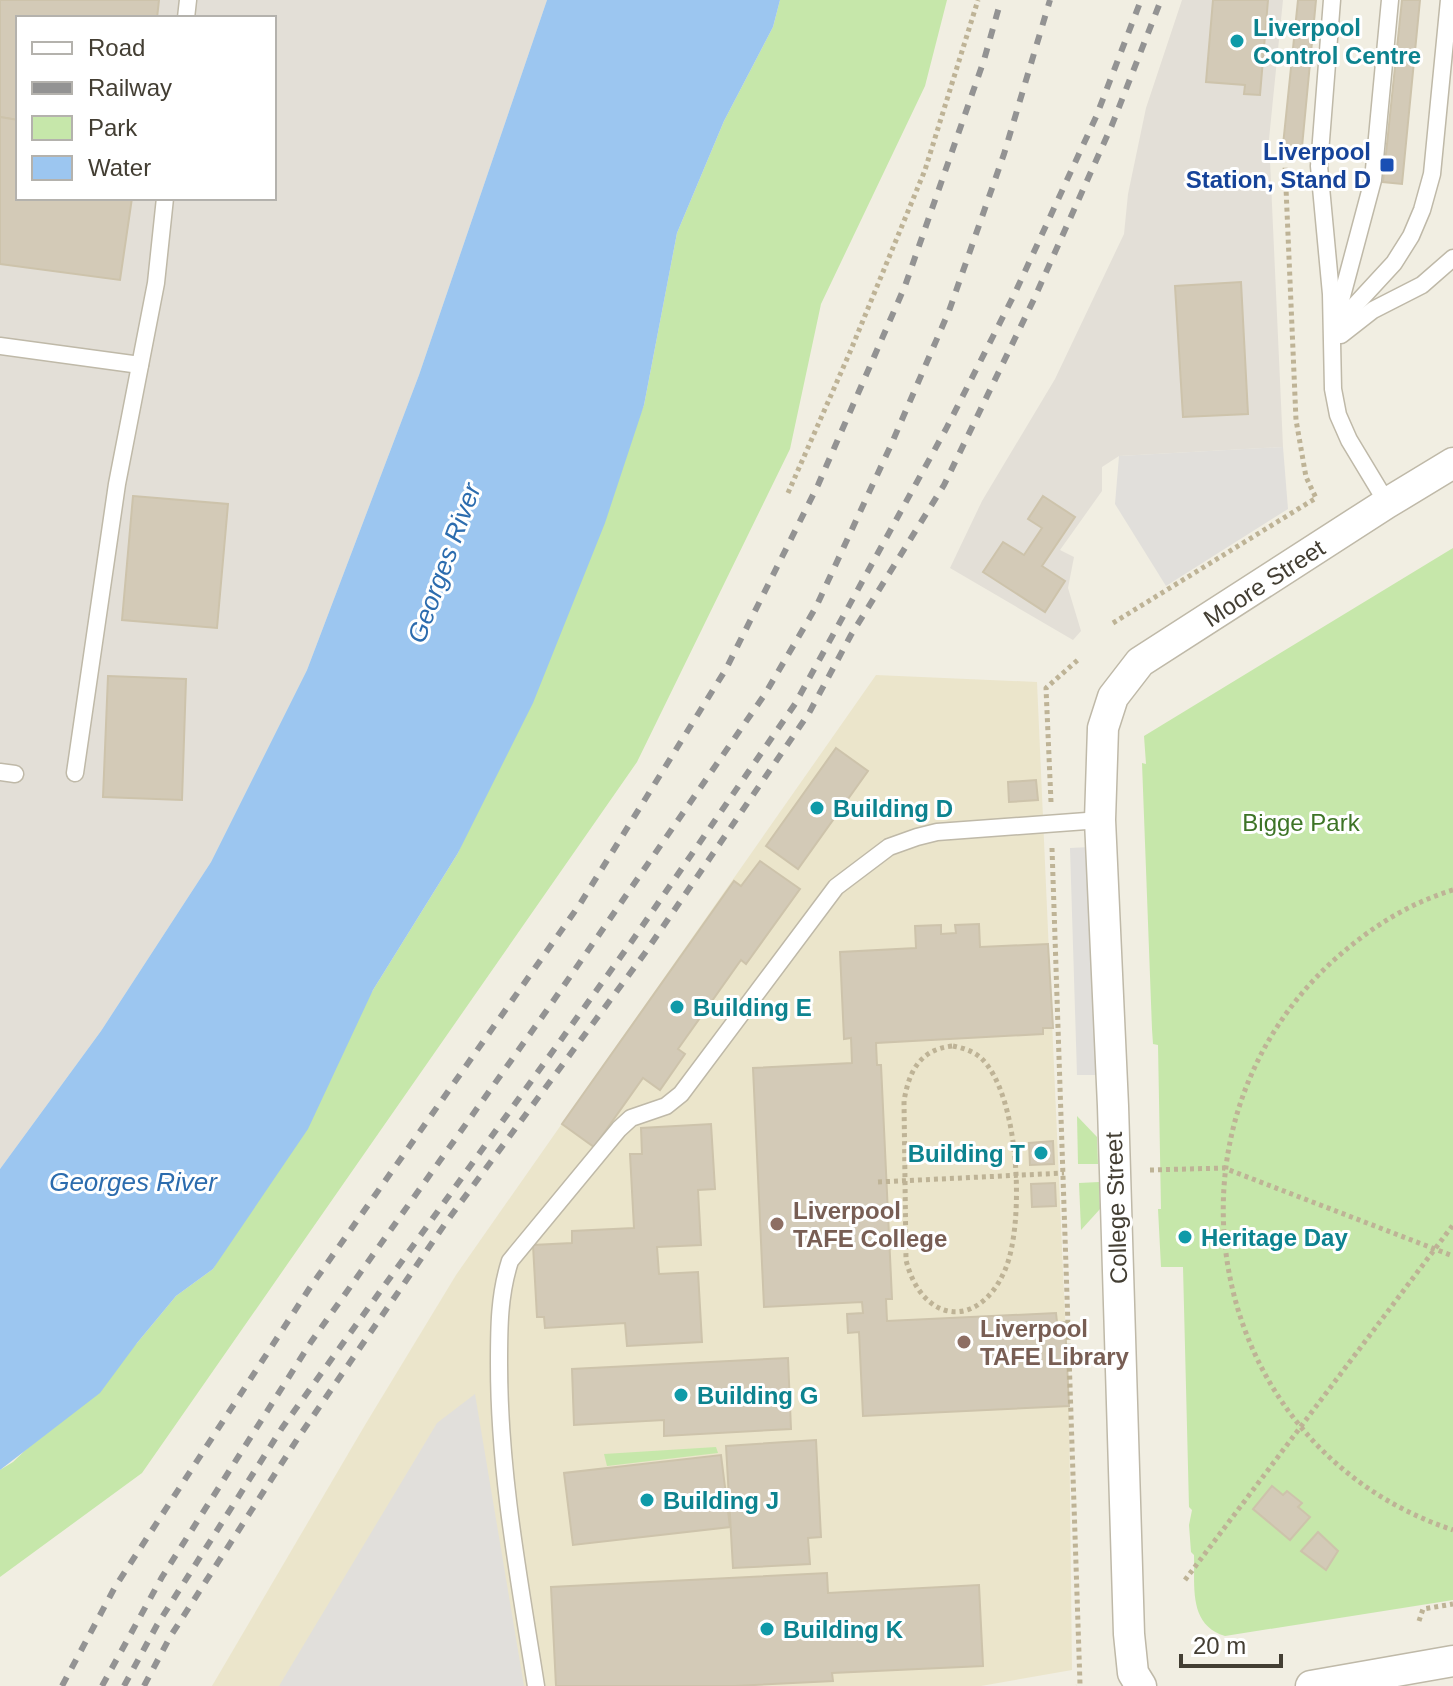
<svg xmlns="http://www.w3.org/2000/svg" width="1453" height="1686" font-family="Helvetica,sans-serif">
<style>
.industrial{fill:#e3dfd7;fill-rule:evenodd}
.education{fill:#ebe5cb}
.green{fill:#c6e7aa}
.parking{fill:#e1dfdb}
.water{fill:#9cc6f0}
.building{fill:#d3cab7;stroke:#cdc3ab;stroke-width:2}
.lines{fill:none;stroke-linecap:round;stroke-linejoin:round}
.service-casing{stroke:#bfb9a8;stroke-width:19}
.minor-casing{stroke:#bfb9a8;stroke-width:33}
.path{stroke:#beb396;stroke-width:5;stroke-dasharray:4 4;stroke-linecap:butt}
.service{stroke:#fff;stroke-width:16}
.minor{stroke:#fff;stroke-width:30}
.rail{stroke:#939393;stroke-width:6;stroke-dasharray:10 10;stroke-linecap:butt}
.culture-dot{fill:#0f9aa8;stroke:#fff;stroke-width:3}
.transit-dot{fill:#1a4fb4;stroke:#fff;stroke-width:3}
.education-dot{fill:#8d6e63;stroke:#fff;stroke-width:3}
.labels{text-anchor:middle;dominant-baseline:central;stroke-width:6;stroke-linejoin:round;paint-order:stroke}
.culture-label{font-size:24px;font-weight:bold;fill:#0d838f;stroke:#fff;text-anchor:start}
.transit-label{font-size:24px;font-weight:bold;fill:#164399;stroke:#fff;text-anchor:end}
.street-label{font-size:24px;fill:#433e33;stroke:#fff}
.park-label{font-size:24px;fill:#3d7426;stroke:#fff}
.education-label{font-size:24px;font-weight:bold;fill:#785e54;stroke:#fff;text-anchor:start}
.water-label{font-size:26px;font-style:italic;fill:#2c6cae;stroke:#fff}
</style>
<rect width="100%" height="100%" fill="#f1eee2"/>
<!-- industrial -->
<g class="industrial">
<path d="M0,0H547L419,375L307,670L211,862L101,1031L0,1169ZM18,18H274V198H18Z"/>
<polygon points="1182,0 1283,0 1269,139 1283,447 1119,456 1102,467 1102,491 1060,550 1074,557 1068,588 1081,631 1073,640 950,568 982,501 1055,379 1124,234 1128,194 1146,108"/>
</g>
<!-- education -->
<polygon class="education" points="876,675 1037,682 1069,1406 1072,1670 981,1686 212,1686 365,1425 456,1275"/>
<!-- green -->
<g class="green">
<polygon points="780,0 947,0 925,86 821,304 790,449 637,762 142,1473 0,1577 0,1470 13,1462 137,1343 176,1296 213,1269 373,990 458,853 644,405 677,233 724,121 773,27"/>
<path d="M1453,548V1600L1225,1636C1188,1625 1195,1586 1194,1555L1191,1552L1189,1525L1192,1510L1189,1507L1183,1267H1161L1158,1209H1161L1158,1045L1153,1044L1152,1029L1142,763L1146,764L1144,736Z"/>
<polygon points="1077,1116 1097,1137 1098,1164 1078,1164"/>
<polygon points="1099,1182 1100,1209 1081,1230 1079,1183"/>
<polygon points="716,1447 718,1453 607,1466 604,1454"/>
</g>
<!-- parking -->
<g class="parking">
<polygon points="1283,447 1288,509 1166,586 1115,504 1119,456"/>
<polygon points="1090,847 1096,1075 1077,1075 1070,848"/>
<polygon points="475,1394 524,1686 279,1686 437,1423"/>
</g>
<!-- water -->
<polygon class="water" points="547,0 780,0 773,27 724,121 677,233 644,405 605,523 533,703 458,853 373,990 308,1129 213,1269 176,1296 137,1343 100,1393 0,1470 0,1169 101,1031 211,862 307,670 419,375"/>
<!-- building -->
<g class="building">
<polygon points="0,0 159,0 157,18 18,18 18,120 0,117"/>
<polygon points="1213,0 1268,0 1260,95 1244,94 1245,85 1206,82"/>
<polygon points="1298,0 1316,0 1302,147 1283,145"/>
<polygon points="1402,0 1420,0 1402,184 1383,182"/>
<polygon points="0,117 18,120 18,198 132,198 120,280 0,264"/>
<polygon points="1241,282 1248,414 1183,417 1175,286"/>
<polygon points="133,496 228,504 217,628 122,620"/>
<polygon points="1043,496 1075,517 1042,566 1065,581 1045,612 983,572 1003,542 1024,555 1042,528 1028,519"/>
<polygon points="108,676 186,679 182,800 103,797"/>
<polygon points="836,748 868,771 798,869 766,846"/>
<polygon points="1036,780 1038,800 1009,802 1008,782"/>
<polygon points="760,861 800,889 746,964 741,960 678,1049 685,1054 660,1090 643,1078 594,1147 562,1124 734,881 741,886"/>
<polygon points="979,924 980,947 1048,944 1053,1028 1043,1028 1043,1034 876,1043 877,1065 881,1065 892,1299 886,1299 887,1321 1056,1313 1057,1322 1065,1322 1069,1406 863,1416 859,1332 848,1333 847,1314 863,1313 862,1302 764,1307 753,1068 852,1063 851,1038 844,1039 840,952 916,948 915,926 941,925 941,934 956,933 955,925"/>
<polygon points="711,1124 715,1189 698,1190 701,1245 657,1247 659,1274 698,1272 702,1342 627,1346 625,1323 545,1328 544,1317 537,1317 533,1245 572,1243 572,1231 634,1228 630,1154 642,1154 641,1128"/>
<polygon points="1053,1141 1054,1164 1030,1165 1029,1143"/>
<polygon points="1055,1183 1056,1206 1032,1207 1031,1184"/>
<polygon points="788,1358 791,1429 664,1436 664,1420 574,1425 572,1369"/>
<polygon points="816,1440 821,1537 808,1538 810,1564 733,1568 726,1446"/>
<polygon points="721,1455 730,1527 573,1545 564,1473"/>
<polygon points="1272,1486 1283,1495 1287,1491 1302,1503 1298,1507 1310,1517 1290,1540 1253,1509"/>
<polygon points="1318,1532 1338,1551 1326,1570 1301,1551"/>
<polygon points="827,1573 828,1593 979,1585 983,1666 832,1673 833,1681 735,1686 556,1686 551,1587"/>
</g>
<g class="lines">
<!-- service casing -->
<g class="service-casing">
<g id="service">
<polyline points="1332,0 1319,166 1331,294 1333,389 1338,415 1349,440 1387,503"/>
<polyline points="186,18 188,0"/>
<polyline points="1337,315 1373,180 1390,0"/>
<polyline points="1341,335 1373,310 1422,285 1453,258"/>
<polyline points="1333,339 1346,315 1394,263 1411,236 1422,210 1432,174 1449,0"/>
<polyline points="0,346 140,365"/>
<polyline points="0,772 15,774"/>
<polyline points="75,773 117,484 156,283 165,198"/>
<path d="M536,1686C519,1579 499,1473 499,1364C499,1328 499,1295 510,1261L619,1129L631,1118L666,1106L681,1094L836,887L889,847L917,837L937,832L1100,820"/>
</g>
</g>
<!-- minor casing -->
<g class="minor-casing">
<g id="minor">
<polyline points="1141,1686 1133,1673 1129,1634 1113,1106 1100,820 1103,728 1113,697 1140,662 1387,503 1453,463"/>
<polyline points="1311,1686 1453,1661"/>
</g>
</g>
<!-- path -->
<g class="path">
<polyline points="788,493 850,352 925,170 978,0"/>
<polyline points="1113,623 1316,498 1306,477 1296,420 1285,165"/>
<polyline points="1051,802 1046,688 1080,658"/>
<polyline points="1052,848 1080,1684 1077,1686"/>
<path d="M1453,890C1407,904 1370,928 1334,960C1144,1133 1208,1449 1453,1530"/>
<path d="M953,1046C963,1048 973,1051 981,1058C1020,1095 1025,1224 1005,1270C978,1332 921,1322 906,1260L904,1101C909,1071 920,1049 953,1046Z"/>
<polyline points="1150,1170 1224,1168 1453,1256"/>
<polyline points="878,1182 1064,1173"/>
<polyline points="1185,1580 1453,1225"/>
<polyline points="1419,1621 1423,1609 1453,1604"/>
</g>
<!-- service -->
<use href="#service" class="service"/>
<!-- minor -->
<use href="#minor" class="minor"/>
<!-- rail -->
<g class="rail">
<polyline points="62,1686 115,1587 309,1289 580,904 726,669 818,485 905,286 984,60 1001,0"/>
<polyline points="102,1686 162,1577 311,1342 547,1010 765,694 816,607 891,445 949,311 1004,154 1050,0"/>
<polyline points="124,1686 157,1625 282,1428 632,941 795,704 946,429 1015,293 1096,117 1141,0"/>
<polyline points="144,1686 170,1637 298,1438 447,1221 645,953 809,713 851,635 944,485 1034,299 1112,125 1161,0"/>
</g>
</g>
<!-- markers -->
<g class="culture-dot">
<circle cx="1237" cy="41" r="8"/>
<circle cx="817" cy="808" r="8"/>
<circle cx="677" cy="1007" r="8"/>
<circle cx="1041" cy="1153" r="8"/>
<circle cx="1185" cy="1237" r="8"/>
<circle cx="681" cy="1395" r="8"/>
<circle cx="647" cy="1500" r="8"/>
<circle cx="767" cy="1629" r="8"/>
</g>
<rect class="transit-dot" x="1379" y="157" width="16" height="16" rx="4"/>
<g class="education-dot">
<circle cx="777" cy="1224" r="8"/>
<circle cx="964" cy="1342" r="8"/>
</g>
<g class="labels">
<!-- culture labels -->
<g class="culture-label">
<text x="1253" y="27">Liverpool<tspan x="1253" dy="28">Control Centre</tspan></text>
<text x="833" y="808">Building D</text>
<text x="693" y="1007">Building E</text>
<text x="1025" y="1153" text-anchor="end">Building T</text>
<text x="1201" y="1237">Heritage Day</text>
<text x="697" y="1395">Building G</text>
<text x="663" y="1500">Building J</text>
<text x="783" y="1629">Building K</text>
</g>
<!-- transit labels -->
<g class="transit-label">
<text x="1371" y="151">Liverpool<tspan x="1371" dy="28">Station, Stand D</tspan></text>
</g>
<!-- street labels -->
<g class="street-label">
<text transform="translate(1264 583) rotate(-33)">Moore Street</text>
<text transform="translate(1116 1208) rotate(-92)">College Street</text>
</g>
<!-- park labels -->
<g class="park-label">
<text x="1301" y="822">Bigge Park</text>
</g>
<!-- education labels -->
<g class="education-label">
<text x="793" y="1210">Liverpool<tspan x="793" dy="28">TAFE College</tspan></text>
<text x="980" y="1328">Liverpool<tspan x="980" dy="28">TAFE Library</tspan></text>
</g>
<!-- water labels -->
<g class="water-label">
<text transform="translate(444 563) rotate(-70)">Georges River</text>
<text x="133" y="1182">Georges River</text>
</g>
</g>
<!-- legend -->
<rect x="16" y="16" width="260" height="184" fill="#ffffff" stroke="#b4b2ad" stroke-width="2"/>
<rect x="32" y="42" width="40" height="12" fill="#ffffff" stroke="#b4b2ad" stroke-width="2"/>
<text x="88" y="56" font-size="24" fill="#433e33">Road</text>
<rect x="32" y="82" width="40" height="12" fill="#939393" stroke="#b4b2ad" stroke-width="2"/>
<text x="88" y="96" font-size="24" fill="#433e33">Railway</text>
<rect x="32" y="116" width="40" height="24" fill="#c6e7aa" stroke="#b4b2ad" stroke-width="2"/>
<text x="88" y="136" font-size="24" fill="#433e33">Park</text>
<rect x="32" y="156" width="40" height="24" fill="#9cc6f0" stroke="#b4b2ad" stroke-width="2"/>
<text x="88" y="176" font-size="24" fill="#433e33">Water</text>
<!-- scale -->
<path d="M1181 1654v12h100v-12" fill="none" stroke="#433e33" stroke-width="4"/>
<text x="1193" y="1654" font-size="24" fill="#433e33" stroke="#ffffff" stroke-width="6" paint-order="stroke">20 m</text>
</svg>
